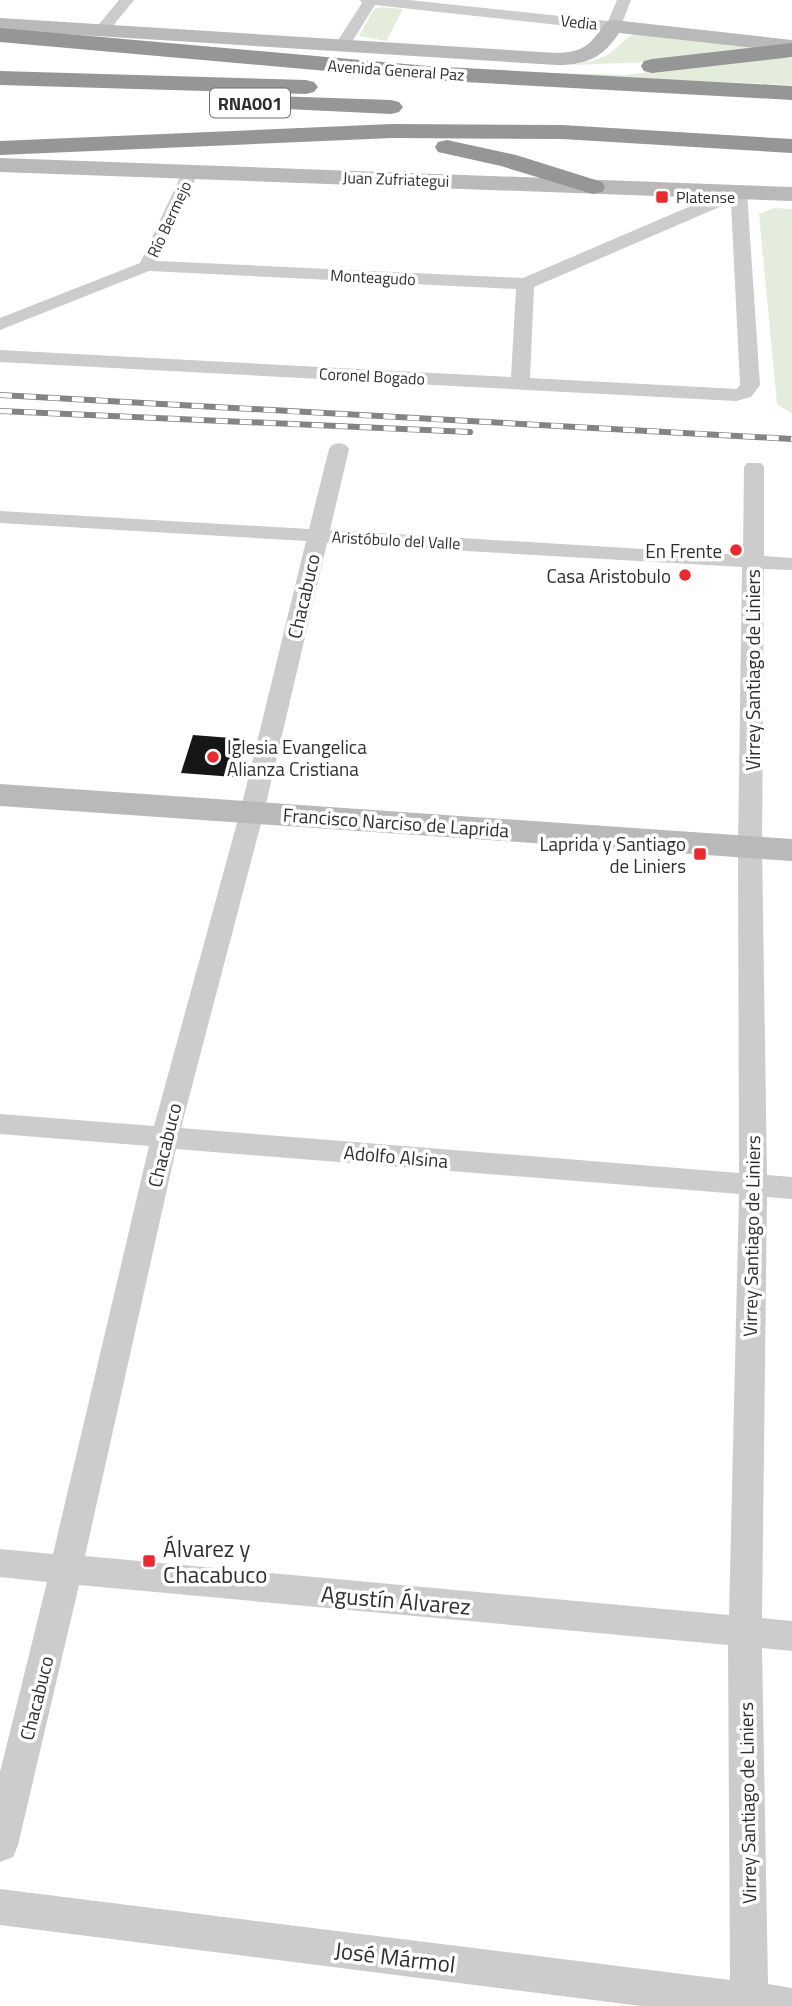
<svg xmlns="http://www.w3.org/2000/svg" width="792" height="2006" font-family="'Titillium Web',sans-serif">
<style>
.green{fill:#e4eddc}
.building{fill:#161616}
.lines{fill:none;stroke-linecap:round;stroke-linejoin:round}
.street{fill:#ccc;fill-rule:evenodd}
.secondary{fill:#b9b9b9;fill-rule:evenodd}
.highway{fill:#969696;fill-rule:evenodd}
.rail-casing{stroke:#848484;stroke-width:6}
.rail{stroke:#fff;stroke-width:4.5;stroke-dasharray:12;stroke-linecap:butt}
.poi-dot{fill:#ed2930;stroke:#fff;stroke-width:2.5}
.labels{text-anchor:middle;dominant-baseline:central;stroke-width:7;stroke-linejoin:round;paint-order:stroke}
.far-street-label{font-size:16px;fill:#2f2f2f;stroke:#fff}
.far-poi-label{font-size:16px;fill:#2f2f2f;stroke:#fff;text-anchor:start}
.shield{fill:#fff;stroke:#6d6d6d;stroke-width:2}
.shield-label{font-size:18px;font-weight:bold;fill:#2f2f2f}
.poi-label{font-size:19px;fill:#2f2f2f;stroke:#fff;text-anchor:end}
.street-label{font-size:19px;fill:#2f2f2f;stroke:#fff}
.near-poi-label{font-size:23px;fill:#2f2f2f;stroke:#fff;text-anchor:start}
.near-street-label{font-size:23px;fill:#2f2f2f;stroke:#fff}
</style>
<rect width="100%" height="100%" fill="#fff"/>
<!-- green -->
<g class="green">
<polygon points="380,7 403,9 386,41 359,36 374,9"/>
<path d="M637,33L761,48L673,61L572,65C585,62 600,61 610,53C620,46 625,37 637,33Z"/>
<polygon points="773,57 792,58 792,85 440,70 625,75"/>
<polygon points="774,208 792,209 792,414 777,404 759,214"/>
</g>
<!-- building -->
<polygon class="building" points="193,735 244,739 234,777 181,773"/>
<g class="lines">
<!-- street -->
<g class="street">
<polygon points="119,0 134,0 108,32 98,32 95,29"/>
<polygon points="360,0 409,0 608,21 617,0 631,0 621,26 613,31 375,5 348,48 338,48 335,45 362,3"/>
<path d="M191,166L199,171L158,261L523,278L733,188H745L747,192L760,385L751,397L736,401L0,362V350L511,377L516,289L149,271L0,330V318L140,263L183,171ZM731,202L740,385L737,389L530,378L534,287Z"/>
<path d="M339,443L346,445L349,449L330,530L743,555L744,467L747,463H761L764,467V556L792,558V570L764,569L762,847L767,1175L792,1177V1199L767,1197L762,1618L792,1621V1651L762,1648L768,1984L792,1988V2006H641L0,1925V1889L730,1980L728,1645L79,1585L18,1845L13,1857L0,1862V1772L47,1582L0,1577V1549L53,1554L149,1146L0,1134V1114L154,1126L240,812L306,541L0,523V511L309,529L329,449L332,445ZM327,543L742,567L738,847L739,1173L181,1128L264,812ZM176,1149L739,1194L729,1615L85,1556Z"/>
</g>
<!-- secondary -->
<g class="secondary">
<path d="M0,18L557,53C586,52 590,44 606,22L613,20L792,40V52L619,33C603,58 586,65 557,65L0,30Z"/>
<polygon points="0,158 792,187 792,201 0,172"/>
<polygon points="0,784 792,839 792,861 0,806"/>
</g>
<!-- highway -->
<g class="highway">
<polygon points="0,28 428,66 792,86 792,100 428,80 0,42"/>
<polygon points="792,43 792,57 652,73 644,71 641,66 644,61 652,59"/>
<polygon points="0,71 306,80 314,82 318,87 314,92 306,94 0,85"/>
<polygon points="273,96 391,100 399,102 403,107 399,112 391,114 265,108 261,103 265,98"/>
<polygon points="392,124 562,125 792,139 792,153 562,139 392,138 0,155 0,141"/>
<polygon points="447,140 516,155 602,182 605,187 602,192 593,194 501,166 438,152 435,147 438,142"/>
</g>
<!-- rail casing -->
<g class="rail-casing">
<g id="rail">
<polyline points="0,395 792,439"/>
<polyline points="0,411 470,432"/>
</g>
</g>
<!-- rail -->
<use href="#rail" class="rail"/>
</g>
<!-- markers -->
<g class="poi-dot">
<rect x="655" y="190" width="14" height="14" rx="3.5"/>
<circle cx="736" cy="550" r="7"/>
<circle cx="685" cy="575" r="7"/>
<circle cx="213" cy="757" r="7"/>
<rect x="693" y="847" width="14" height="14" rx="3.5"/>
<rect x="142" y="1554" width="14" height="14" rx="3.5"/>
</g>
<g class="labels">
<!-- far-street labels -->
<g class="far-street-label">
<text transform="translate(579 22) rotate(6)">Vedia</text>
<text transform="translate(396 70) rotate(4)">Avenida General Paz</text>
<text transform="translate(396 179) rotate(2)">Juan Zufriategui</text>
<text transform="translate(169 219) rotate(-65)">Río Bermejo</text>
<text transform="translate(373 277) rotate(3)">Monteagudo</text>
<text transform="translate(372 376) rotate(3)">Coronel Bogado</text>
<text transform="translate(396 540) rotate(3)">Aristóbulo del Valle</text>
</g>
<!-- far-poi labels -->
<g class="far-poi-label">
<text x="676" y="197">Platense</text>
</g>
<!-- shield labels -->
<rect class="shield" x="210" y="88.5" width="80" height="29" rx="5"/>
<g class="shield-label">
<text x="250" y="103">RNA001</text>
</g>
<!-- poi labels -->
<g class="poi-label">
<text x="722" y="550">En Frente</text>
<text x="671" y="575">Casa Aristobulo</text>
<text x="227" y="746" text-anchor="start">Iglesia Evangelica<tspan x="227" dy="22">Alianza Cristiana</tspan></text>
<text x="686" y="843">Laprida y Santiago<tspan x="686" dy="22">de Liniers</tspan></text>
</g>
<!-- street labels -->
<g class="street-label">
<text transform="translate(303 596) rotate(-77)">Chacabuco</text>
<text transform="translate(752 670) rotate(-90)">Virrey Santiago de Liniers</text>
<text transform="translate(396 822) rotate(4)">Francisco Narciso de Laprida</text>
<text transform="translate(164 1145) rotate(-76)">Chacabuco</text>
<text transform="translate(396 1156) rotate(5)">Adolfo Alsina</text>
<text transform="translate(751 1236) rotate(-89)">Virrey Santiago de Liniers</text>
<text transform="translate(36 1698) rotate(-76)">Chacabuco</text>
<text transform="translate(747 1803) rotate(-91)">Virrey Santiago de Liniers</text>
</g>
<!-- near-poi labels -->
<g class="near-poi-label">
<text x="163" y="1548">Álvarez y<tspan x="163" dy="26">Chacabuco</tspan></text>
</g>
<!-- near-street labels -->
<g class="near-street-label">
<text transform="translate(396 1600) rotate(5)">Agustín Álvarez</text>
<text transform="translate(395 1957) rotate(7)">José Mármol</text>
</g>
</g>
</svg>
